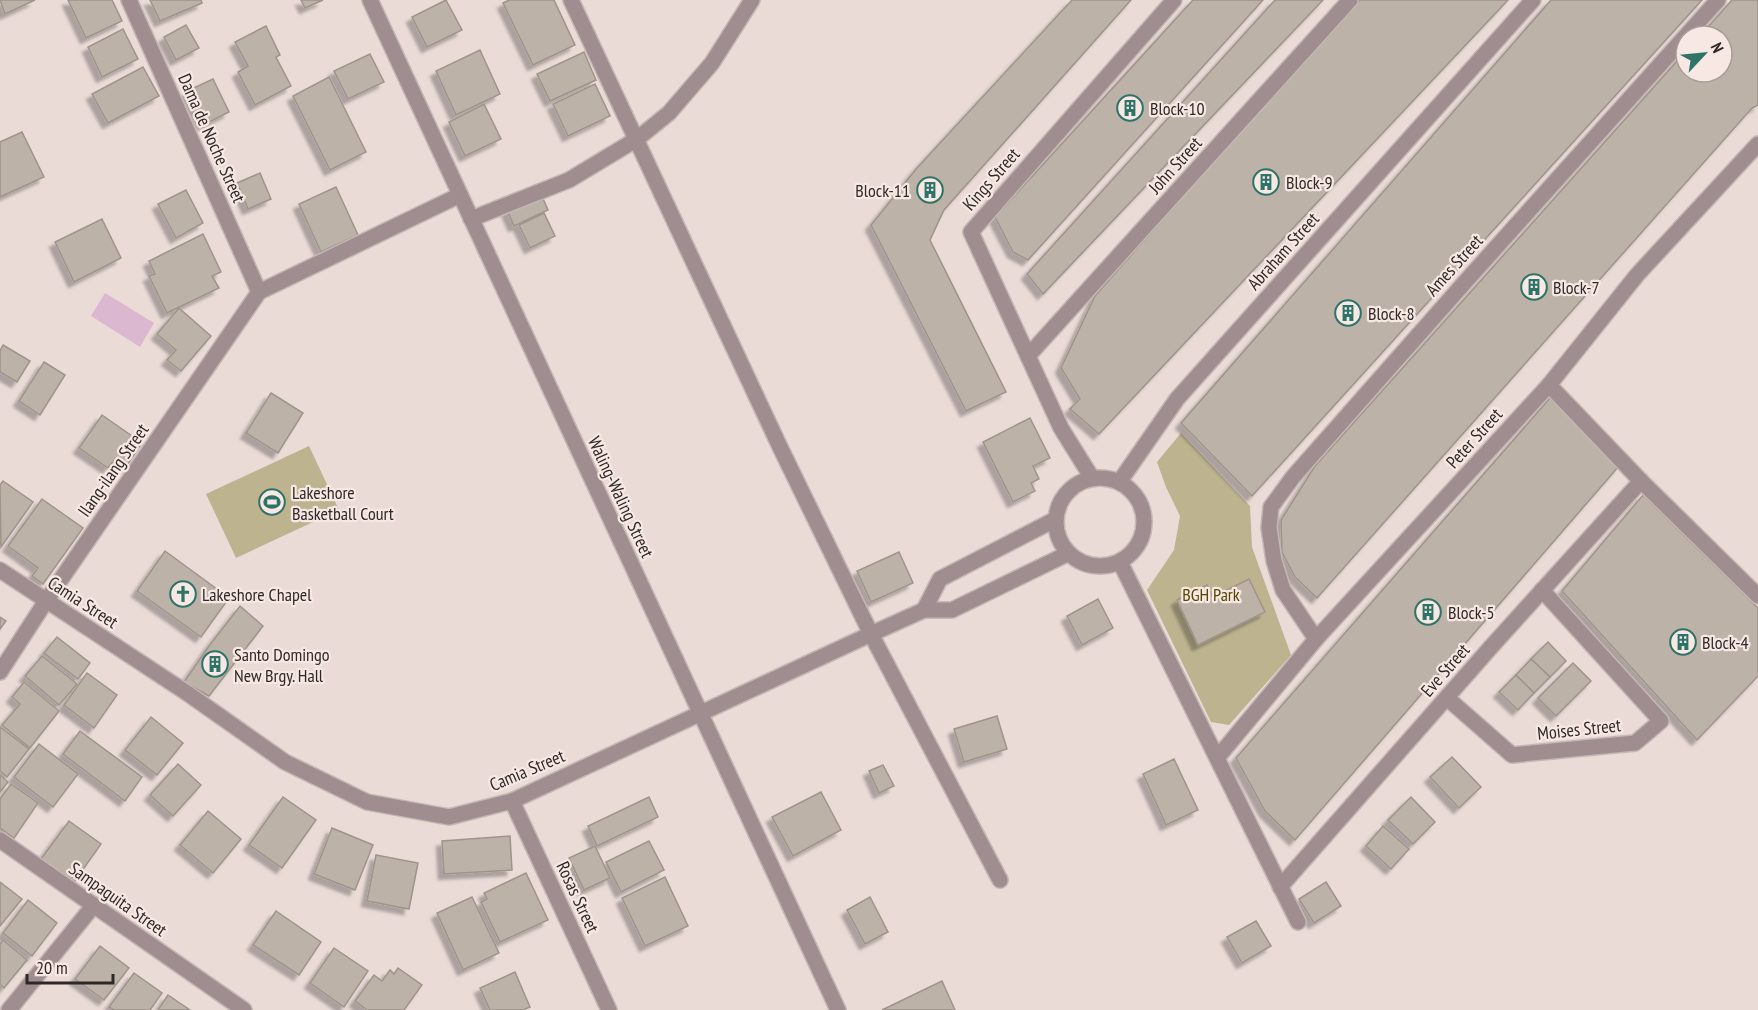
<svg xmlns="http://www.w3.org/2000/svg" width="1758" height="1010" font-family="'PT Sans Narrow',sans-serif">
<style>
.green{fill:#bdb38f}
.water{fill:#dbb8d0}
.building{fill:#bcb2a8;stroke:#9e948b;stroke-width:1.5;filter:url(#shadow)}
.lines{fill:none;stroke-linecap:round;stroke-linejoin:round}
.street-casing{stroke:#c4b7b4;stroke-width:18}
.street{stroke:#a08d90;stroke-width:15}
.labels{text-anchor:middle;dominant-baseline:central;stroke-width:4.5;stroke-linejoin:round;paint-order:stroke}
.poi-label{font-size:18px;fill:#2e2927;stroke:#f7e8e4;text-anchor:start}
.street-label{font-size:18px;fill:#2e2927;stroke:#f7e8e4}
.park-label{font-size:18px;fill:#564601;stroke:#f7e8e4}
</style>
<defs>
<filter id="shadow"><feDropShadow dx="-5.5" dy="5.5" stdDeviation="1.5" flood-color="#0004"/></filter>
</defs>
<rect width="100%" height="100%" fill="#eadbd7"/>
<!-- green -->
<g class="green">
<polygon points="1181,433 1250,506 1252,547 1291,655 1229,725 1211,722 1147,590 1174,550 1180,516 1166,487 1157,462"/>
<polygon points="309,446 339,510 236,558 206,494"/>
</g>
<!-- water -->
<polygon class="water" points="105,293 154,323 140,347 91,316"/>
<!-- building -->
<g class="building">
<polygon points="0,0 35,0 5,14"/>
<polygon points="68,0 112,0 122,21 86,38"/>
<polygon points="150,0 201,0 202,3 160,21"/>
<polygon points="301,0 323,0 305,8"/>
<polygon points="446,0 462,30 427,47 412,17"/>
<polygon points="509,0 554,0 575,45 533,65 503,3"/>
<polygon points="1072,0 1131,0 944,210 930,240 1006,392 966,411 871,225 916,169"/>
<polygon points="1193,0 1263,0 1028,260 1013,252 995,217"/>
<polygon points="1275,0 1323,0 1043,294 1027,274"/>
<polygon points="1360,0 1508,0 1099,434 1070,409 1080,399 1061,368 1095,296 1296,68"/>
<polygon points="1551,0 1702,0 1252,496 1181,423"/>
<polygon points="1732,0 1758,0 1758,105 1752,108 1317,598 1295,577 1282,552 1281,520 1315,466 1686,51 1686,72 1722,72 1722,36 1700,36"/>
<polygon points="186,25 199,48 176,60 164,37"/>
<polygon points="266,26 280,55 276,57 291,86 255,105 238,72 248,66 235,42"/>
<polygon points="123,29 138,59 102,77 88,47"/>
<polygon points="480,50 500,94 456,115 436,71"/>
<polygon points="584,52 596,80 550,101 537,74"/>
<polygon points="370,54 384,82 348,99 334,71"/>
<polygon points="143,67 159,96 108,123 92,94"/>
<polygon points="329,77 366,152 330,170 293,96"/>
<polygon points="213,79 229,112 203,125 187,91"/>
<polygon points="595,84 610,116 568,136 553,104"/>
<polygon points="484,104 501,139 465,156 449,122"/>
<polygon points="22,132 44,177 0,197 0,142"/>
<polygon points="260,173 271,199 248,209 237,183"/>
<polygon points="336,187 358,235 321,252 299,204"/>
<polygon points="186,190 203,223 176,238 158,204"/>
<polygon points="541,194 548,210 514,226 507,210"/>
<polygon points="544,213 555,236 530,248 519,225"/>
<polygon points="102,219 121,258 74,282 55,242"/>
<polygon points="203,234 221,272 212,276 219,288 167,313 149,276 155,274 149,261"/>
<polygon points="179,308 211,336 181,371 167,360 176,350 157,334"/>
<polygon points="3,345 30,361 17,382 0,372 0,351"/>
<polygon points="44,362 65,375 40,415 19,401"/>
<polygon points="271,393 303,413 278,453 246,433"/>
<polygon points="1550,398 1619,466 1295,840 1265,811 1236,758"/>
<polygon points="102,415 142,443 126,467 115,459 108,468 79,448"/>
<polygon points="1030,418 1050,458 1033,466 1039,479 1031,483 1035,491 1013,502 983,442"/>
<polygon points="3,481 33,502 1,547 0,485"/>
<polygon points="1643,495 1758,608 1758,676 1697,740 1562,591"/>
<polygon points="42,499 83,528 43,584 32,576 38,568 8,546"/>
<polygon points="165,551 229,598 201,637 137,591"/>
<polygon points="899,552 913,583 871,602 857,571"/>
<polygon points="1249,579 1265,612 1198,645 1177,600 1207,585 1213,597"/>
<polygon points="1098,599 1113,628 1082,645 1067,616"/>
<polygon points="240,606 263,626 209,696 184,682 209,646"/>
<polygon points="0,617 6,621 0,629"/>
<polygon points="57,637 90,663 78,679 44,653"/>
<polygon points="1548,642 1566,661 1550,677 1531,659"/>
<polygon points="42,656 77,684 59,705 25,676"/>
<polygon points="1531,659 1550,677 1534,693 1516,675"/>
<polygon points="1573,663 1591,681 1556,716 1538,698"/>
<polygon points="87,673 117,695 94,728 64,705"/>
<polygon points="1516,675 1534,693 1518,710 1499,692"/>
<polygon points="24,682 59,711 30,748 2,725 20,704 12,697"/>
<polygon points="997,716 1007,749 964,762 954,729"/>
<polygon points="151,717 183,743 157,775 125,750"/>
<polygon points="0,727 29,749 7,777 0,771"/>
<polygon points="80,731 142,777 125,801 63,754"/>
<polygon points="39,744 78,774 53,807 14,777"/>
<polygon points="1452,757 1481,787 1459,808 1430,777"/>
<polygon points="1174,759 1198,810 1166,825 1143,774"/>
<polygon points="178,764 201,785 173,816 150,795"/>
<polygon points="883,765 894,786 879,793 869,771"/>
<polygon points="0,775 8,782 0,792"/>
<polygon points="11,784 38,803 14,838 0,828 0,799"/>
<polygon points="821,792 841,830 793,856 772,817"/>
<polygon points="283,797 316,820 282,868 249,845"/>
<polygon points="649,797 658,817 597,846 588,826"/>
<polygon points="1411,797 1435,822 1413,844 1388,820"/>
<polygon points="208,811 241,839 213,873 180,845"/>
<polygon points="69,821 101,844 74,882 41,859"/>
<polygon points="1383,826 1409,849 1391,869 1366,846"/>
<polygon points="332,828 373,845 355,890 314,874"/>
<polygon points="510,836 512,870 444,874 442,841"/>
<polygon points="649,841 664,870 621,892 606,862"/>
<polygon points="595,846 610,878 584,890 569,858"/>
<polygon points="376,855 418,863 409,909 367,901"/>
<polygon points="526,873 548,920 500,942 481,902 487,899 484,893"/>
<polygon points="665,877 688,926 645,946 622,898"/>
<polygon points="0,882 22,899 0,926"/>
<polygon points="1326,882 1341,906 1314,923 1299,899"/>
<polygon points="472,897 499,953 463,970 437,913"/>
<polygon points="870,897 888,932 865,944 847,910"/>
<polygon points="28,900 57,923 32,956 3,933"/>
<polygon points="276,911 321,942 299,975 253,945"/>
<polygon points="1256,921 1271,946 1242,963 1227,937"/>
<polygon points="3,940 27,960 4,988 0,984 0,944"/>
<polygon points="100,946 129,968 104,1000 75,979"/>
<polygon points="334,948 368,971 344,1007 310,983"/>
<polygon points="398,968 422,985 404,1010 367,1010 355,1001 374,975 382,981 390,970 394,974"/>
<polygon points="515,972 530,1007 523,1010 490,1010 480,988"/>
<polygon points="134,973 162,993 150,1010 114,1010 109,1007"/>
<polygon points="942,981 955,1010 882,1010"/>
<polygon points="168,995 190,1010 158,1010"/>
</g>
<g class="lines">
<!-- street casing -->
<g class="street-casing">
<g id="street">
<polyline points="129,0 259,292"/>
<polyline points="370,0 838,1010"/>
<polyline points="571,0 779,445 871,634 1000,880"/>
<polyline points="471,219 569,180 637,139 669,113 712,63 752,0"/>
<polyline points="1028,356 1350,0"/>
<polyline points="1549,385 1641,481 1758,596"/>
<circle cx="1100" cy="522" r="44"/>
<polyline points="1092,478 1061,428 971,232 1174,0"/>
<polyline points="1120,481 1177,399 1533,0"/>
<polyline points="1120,562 1298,922"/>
<polyline points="0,570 187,693 285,762 367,802 449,817 512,801 871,634 924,610 952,610 1069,553"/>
<polyline points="924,610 940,579 1056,519"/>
<polyline points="1316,639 1283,590 1274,561 1269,528 1271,507 1293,477 1466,281 1718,0"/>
<polyline points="0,672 46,601 259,292 460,195"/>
<polyline points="1447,698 1512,755 1635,743 1661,721 1542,590"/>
<polyline points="1218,757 1316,639 1549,385 1637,275 1758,144"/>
<polyline points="512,801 609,1010"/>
<polyline points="0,840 244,1010"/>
<polyline points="1280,887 1491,647 1641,481"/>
<polyline points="9,1010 94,905"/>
</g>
</g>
<!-- street -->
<use href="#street" class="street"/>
</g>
<!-- icons -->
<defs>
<g id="building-ring" transform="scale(1.35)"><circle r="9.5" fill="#f7e8e4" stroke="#2e7367" stroke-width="1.5"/><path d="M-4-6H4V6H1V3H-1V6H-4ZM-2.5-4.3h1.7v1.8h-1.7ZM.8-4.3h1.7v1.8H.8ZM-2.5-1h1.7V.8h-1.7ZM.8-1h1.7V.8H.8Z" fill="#2e7367"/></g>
<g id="stadium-ring" transform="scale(1.35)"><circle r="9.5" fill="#f7e8e4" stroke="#2e7367" stroke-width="1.5"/><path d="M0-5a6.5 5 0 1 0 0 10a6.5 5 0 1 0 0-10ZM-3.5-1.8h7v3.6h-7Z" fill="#2e7367"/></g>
<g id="church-ring" transform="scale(1.35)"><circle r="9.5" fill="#f7e8e4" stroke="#2e7367" stroke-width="1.5"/><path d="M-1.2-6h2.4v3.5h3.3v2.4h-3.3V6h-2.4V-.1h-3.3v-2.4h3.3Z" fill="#2e7367"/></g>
</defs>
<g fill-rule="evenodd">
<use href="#building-ring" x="1130" y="108"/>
<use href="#building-ring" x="1266" y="182"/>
<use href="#building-ring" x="930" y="190"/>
<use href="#building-ring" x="1534" y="287"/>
<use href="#building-ring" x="1348" y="313"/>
<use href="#stadium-ring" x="272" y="502"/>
<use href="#church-ring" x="183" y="594"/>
<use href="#building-ring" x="1428" y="612"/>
<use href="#building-ring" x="1683" y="642"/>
<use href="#building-ring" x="215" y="664"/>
</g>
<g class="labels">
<!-- poi labels -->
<g class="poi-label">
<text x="1150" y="108">Block-10</text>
<text x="1286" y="182">Block-9</text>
<text x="910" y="190" text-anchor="end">Block-11</text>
<text x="1553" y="287">Block-7</text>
<text x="1368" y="313">Block-8</text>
<text x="292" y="492">Lakeshore<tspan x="292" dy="21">Basketball Court</tspan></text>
<text x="202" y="594">Lakeshore Chapel</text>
<text x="1448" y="612">Block-5</text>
<text x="1702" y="642">Block-4</text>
<text x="234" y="654">Santo Domingo<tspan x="234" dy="21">New Brgy. Hall</tspan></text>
</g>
<!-- street labels -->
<g class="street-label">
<text transform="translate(212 138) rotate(66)">Dama de Noche Street</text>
<text transform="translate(1175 165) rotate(-48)">John Street</text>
<text transform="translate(991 179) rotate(-49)">Kings Street</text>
<text transform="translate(1283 251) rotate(-48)">Abraham Street</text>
<text transform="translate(1454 265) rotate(-48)">Ames Street</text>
<text transform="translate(1474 438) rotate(-48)">Peter Street</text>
<text transform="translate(113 470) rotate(-55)">Ilang-ilang Street</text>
<text transform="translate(621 497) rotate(65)">Waling-Waling Street</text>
<text transform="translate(83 602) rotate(33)">Camia Street</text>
<text transform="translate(1445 670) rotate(-49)">Eve Street</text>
<text transform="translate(1579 729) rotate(-6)">Moises Street</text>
<text transform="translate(527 770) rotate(-23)">Camia Street</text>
<text transform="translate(578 897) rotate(65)">Rosas Street</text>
<text transform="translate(118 899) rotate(35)">Sampaguita Street</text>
</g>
<!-- park labels -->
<g class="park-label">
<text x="1211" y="594">BGH Park</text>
</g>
</g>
<!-- north arrow -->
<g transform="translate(1704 54) rotate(64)"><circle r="28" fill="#f7e8e4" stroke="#a79c98" stroke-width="1.5"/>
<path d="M0-4.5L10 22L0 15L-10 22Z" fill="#2e7367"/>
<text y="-9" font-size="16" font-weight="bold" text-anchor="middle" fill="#2e2927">N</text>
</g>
<!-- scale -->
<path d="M27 974v9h86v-9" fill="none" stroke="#2e2927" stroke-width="3"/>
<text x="36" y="974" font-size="18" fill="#2e2927" stroke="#f7e8e4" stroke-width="4.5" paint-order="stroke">20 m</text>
</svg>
